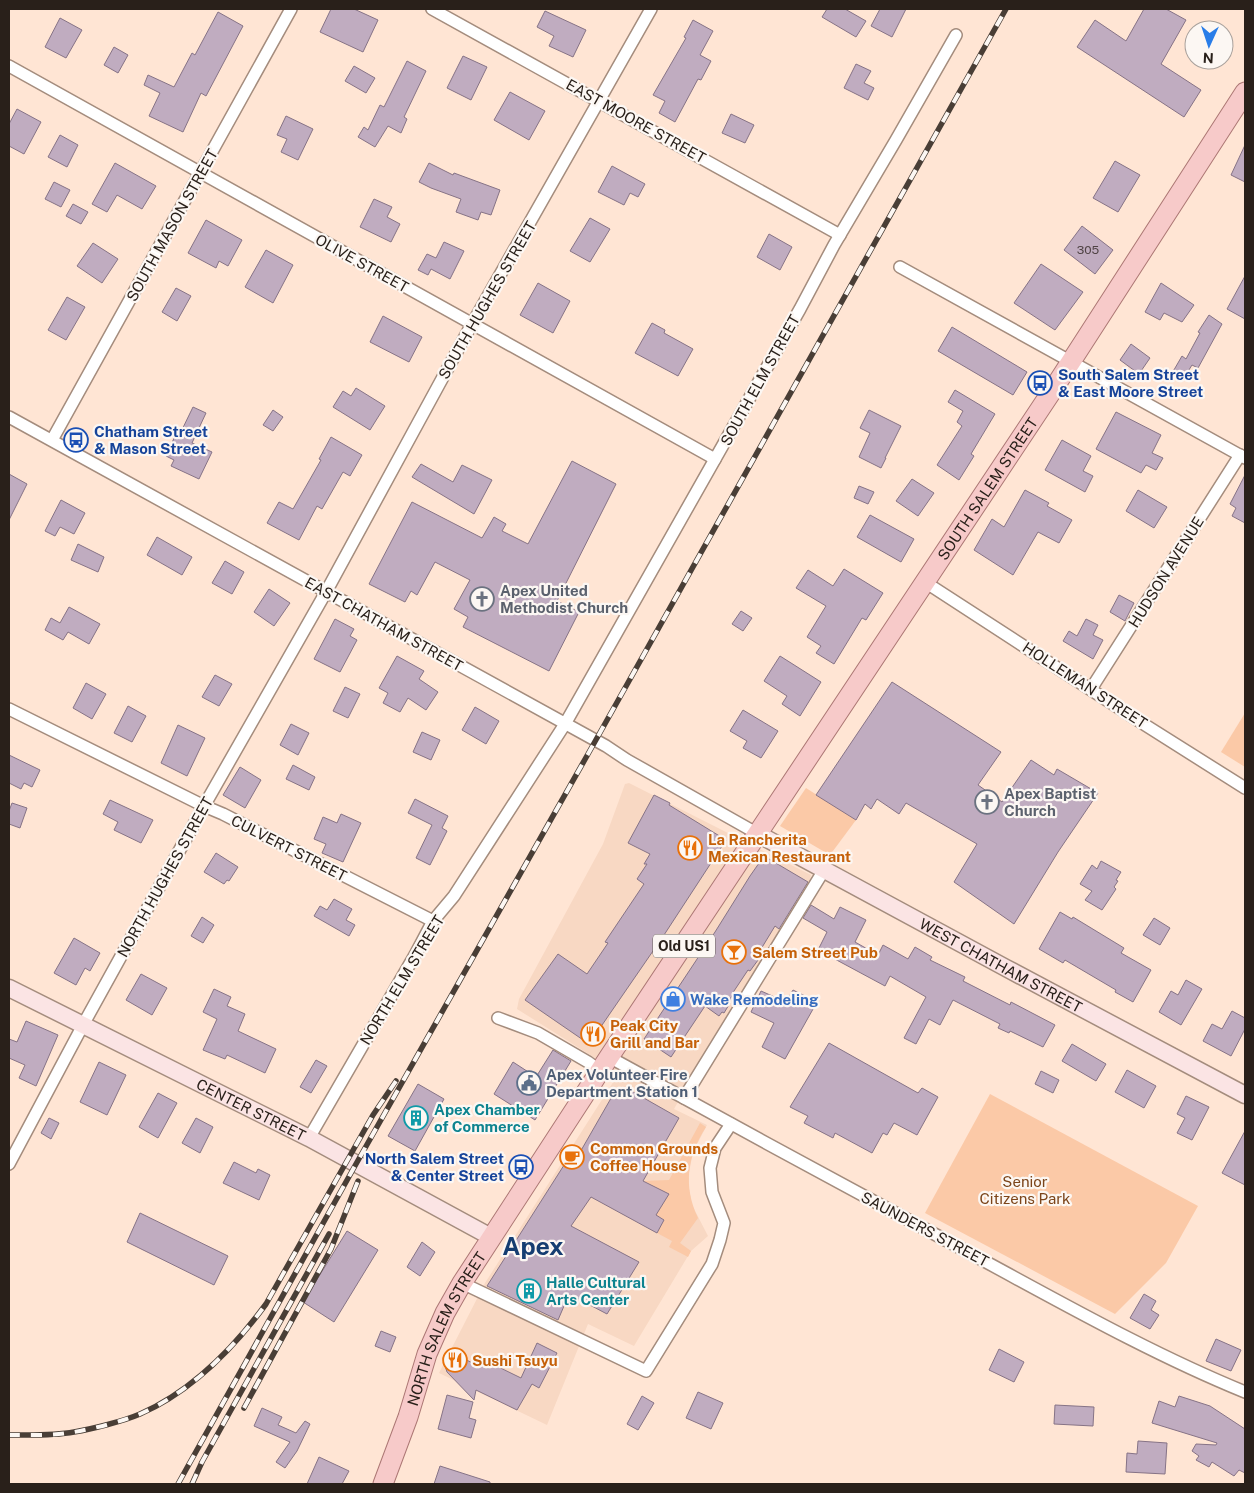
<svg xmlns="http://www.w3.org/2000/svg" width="1254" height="1493" font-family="'Public Sans',sans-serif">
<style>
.built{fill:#f8d8c3}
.green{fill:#fbc9a7}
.building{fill:#c0acc0;stroke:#867386}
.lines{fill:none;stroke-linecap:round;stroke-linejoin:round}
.street-casing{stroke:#a48c7d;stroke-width:14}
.secondary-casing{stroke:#a48c7d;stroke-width:19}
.primary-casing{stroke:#ac7774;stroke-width:21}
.street{stroke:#fff;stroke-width:11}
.secondary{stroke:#fbe4e4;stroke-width:16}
.primary{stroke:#f7cac9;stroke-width:19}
.rail-casing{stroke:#493e36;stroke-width:5.5}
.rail{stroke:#fcf7f3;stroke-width:4;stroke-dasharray:11;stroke-linecap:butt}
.labels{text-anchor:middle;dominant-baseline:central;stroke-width:4.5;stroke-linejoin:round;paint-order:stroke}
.number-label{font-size:12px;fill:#4f4344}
.shield{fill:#fcf7f3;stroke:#68605b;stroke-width:1}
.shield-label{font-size:14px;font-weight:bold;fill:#29201a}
.street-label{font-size:15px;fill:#29201a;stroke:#fcf7f3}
.transit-label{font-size:15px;font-weight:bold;fill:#164399;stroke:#fcf7f3;text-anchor:start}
.worship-label{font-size:15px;font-weight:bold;fill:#5b616d;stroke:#fcf7f3;text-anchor:start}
.food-label{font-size:15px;font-weight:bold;fill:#c56008;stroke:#fcf7f3;text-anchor:start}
.shop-label{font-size:15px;font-weight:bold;fill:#366cbe;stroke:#fcf7f3;text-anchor:start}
.service-label{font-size:15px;font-weight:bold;fill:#4e5e75;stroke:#fcf7f3;text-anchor:start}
.culture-label{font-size:15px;font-weight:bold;fill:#0d838f;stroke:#fcf7f3;text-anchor:start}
.park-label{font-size:15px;fill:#7c451a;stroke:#fcf7f3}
.town-label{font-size:25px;font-weight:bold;fill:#153d71;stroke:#fcf7f3}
</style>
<rect width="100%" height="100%" fill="#ffe5d4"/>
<!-- built -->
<polygon class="built" points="629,783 811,875 809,886 699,1065 674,1109 707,1125 693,1152 689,1173 689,1189 692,1205 708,1236 691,1251 634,1346 588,1324 547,1425 439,1373 485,1283 619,1073 517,1009 519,999 603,844 625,784"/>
<!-- green -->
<g class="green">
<polygon points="1245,713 1245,767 1221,752"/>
<polygon points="806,788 856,820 830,855 780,826"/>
<polygon points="990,1094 1198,1206 1166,1263 1115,1314 925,1213"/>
<path d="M700,1123L706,1127C687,1156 683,1186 698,1218L680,1243L691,1251L688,1257L669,1247L672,1241L657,1233L664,1220L641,1207L668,1194L643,1181L669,1180Z"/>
</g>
<!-- building -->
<g class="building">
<polygon points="331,9 354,9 378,20 363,52 320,32"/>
<polygon points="827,9 845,9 866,21 856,37 822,17"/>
<polygon points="880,9 906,9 892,37 871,26"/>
<polygon points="1144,9 1166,9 1186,20 1161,64 1201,90 1184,117 1077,47 1095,20 1126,41"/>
<polygon points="545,11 586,30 573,57 549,46 554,36 537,27"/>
<polygon points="218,12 243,26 206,96 201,93 183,132 149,116 160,93 144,85 148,75 174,87 192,53 195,55"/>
<polygon points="60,18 82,30 66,58 45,47"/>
<polygon points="693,20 713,31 700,55 711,61 701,80 698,79 675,122 659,113 665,101 653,95 686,38 684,37"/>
<polygon points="114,47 128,55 118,73 104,65"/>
<polygon points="463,56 487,67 471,100 447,88"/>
<polygon points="407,61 426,71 404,117 407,119 401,133 388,126 375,147 358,137 364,127 368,130 380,105 384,107"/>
<polygon points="856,64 871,71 864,83 874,88 868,100 844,88"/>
<polygon points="354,66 375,78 366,93 345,81"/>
<polygon points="510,92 545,111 529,140 494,120"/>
<polygon points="17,109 41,122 24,154 9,146 9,124"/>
<polygon points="731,114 754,125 745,143 722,133"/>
<polygon points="286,116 313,129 298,160 281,152 287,139 277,135"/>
<polygon points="60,135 78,145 67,167 48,157"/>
<polygon points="1245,145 1245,182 1231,175"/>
<polygon points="1115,161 1140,175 1118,212 1093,198"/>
<polygon points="115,163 156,186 142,209 117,195 107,212 92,204"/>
<polygon points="429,163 453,175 454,173 500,190 491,215 481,212 478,220 456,212 461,199 431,188 419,182"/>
<polygon points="612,166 645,184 638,197 630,193 624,205 598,192"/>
<polygon points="54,182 70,190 61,207 45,199"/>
<polygon points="374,199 392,207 387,217 400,224 391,242 360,227"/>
<polygon points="73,204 88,212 81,224 66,216"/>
<polygon points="590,218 610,229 590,262 570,251"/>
<polygon points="206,220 242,240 228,266 219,261 216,268 188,253"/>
<polygon points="1082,226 1113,250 1095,274 1064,250"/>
<polygon points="769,234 792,247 780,270 757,257"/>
<polygon points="444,242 464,251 450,279 431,269 428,275 418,270 427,254 436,258"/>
<polygon points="93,243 118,259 102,283 77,266"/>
<polygon points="266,250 293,265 273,303 245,287"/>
<polygon points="1041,264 1083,292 1055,330 1014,303"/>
<polygon points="1245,276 1245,319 1227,309"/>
<polygon points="538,283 570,301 553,333 520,315"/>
<polygon points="1161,283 1194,305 1182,322 1164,313 1160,320 1145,312"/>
<polygon points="176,288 191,296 177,321 162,312"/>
<polygon points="67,297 85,307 66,340 48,330"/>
<polygon points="1209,315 1222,324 1198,368 1192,365 1182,381 1171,375 1182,356 1186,359 1200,333 1198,332"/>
<polygon points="383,316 422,337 409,362 370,342"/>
<polygon points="652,323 665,330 664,333 693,349 678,376 635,353"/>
<polygon points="952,327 1027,372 1013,395 938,351"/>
<polygon points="1131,344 1150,358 1139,374 1120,360"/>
<polygon points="356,388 385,406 370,430 333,407 343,391 351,396"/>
<polygon points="955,390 995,414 971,454 974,456 959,480 937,465 962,426 957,422 963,411 948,402"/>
<polygon points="193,407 206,413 192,443 212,452 199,479 171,466 174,460 166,456 175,436 178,438"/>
<polygon points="273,410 283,417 273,431 263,425"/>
<polygon points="869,410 901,426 885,458 886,458 881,468 859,457 870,433 860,428"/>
<polygon points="1116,412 1161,435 1152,453 1163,458 1156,470 1146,465 1141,473 1096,449"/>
<polygon points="331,437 362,455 350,476 343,472 322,509 317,506 299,540 267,523 279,502 293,509 321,460 319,459"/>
<polygon points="1062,440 1091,456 1083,471 1093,476 1085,492 1045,470"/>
<polygon points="572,461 616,484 557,601 579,612 549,671 463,627 468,617 454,609 470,580 435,562 417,595 411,591 405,602 369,584 412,502 482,538 494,517 506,524 502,531 528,544"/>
<polygon points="421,464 453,482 462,465 492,480 474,514 412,477"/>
<polygon points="9,474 27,484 9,520"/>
<polygon points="1245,475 1245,523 1232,516 1236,508 1230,504"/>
<polygon points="912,479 934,493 918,516 896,501"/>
<polygon points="859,486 874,492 868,504 854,498"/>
<polygon points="1025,490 1049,503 1047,506 1072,520 1059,543 1038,532 1013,575 974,550 992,519 1004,527"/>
<polygon points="1138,490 1167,507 1154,528 1126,511"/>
<polygon points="61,500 85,513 74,534 60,527 55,536 45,531"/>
<polygon points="870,515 914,539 901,562 857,537"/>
<polygon points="157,537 192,557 182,575 147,555"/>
<polygon points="78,544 104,557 98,572 71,560"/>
<polygon points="225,561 244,572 232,594 212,583"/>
<polygon points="844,569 883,593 866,620 862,618 834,664 816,653 821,646 807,637 826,606 796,588 808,570 833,586"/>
<polygon points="269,589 290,603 274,626 254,612"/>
<polygon points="1119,595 1134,603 1125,621 1110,612"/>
<polygon points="69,607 100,624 89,644 68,632 63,640 45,630 51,618 60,623"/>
<polygon points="741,611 752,618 743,631 732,624"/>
<polygon points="335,619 354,629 350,636 357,640 340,672 314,659"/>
<polygon points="1086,619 1098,625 1093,635 1103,640 1093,659 1063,641 1069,631 1077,636"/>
<polygon points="397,656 424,671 419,679 438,692 426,710 408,698 400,712 383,703 388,693 379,688"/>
<polygon points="780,656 821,682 800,716 782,704 787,696 764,681"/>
<polygon points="215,675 232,684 219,706 202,697"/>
<polygon points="892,682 1001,752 978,785 1002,802 1031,760 1054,775 1057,769 1098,793 1058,852 1014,924 954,882 977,844 906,803 899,814 877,799 871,809 865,804 856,820 816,795"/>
<polygon points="86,683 106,694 92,719 73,708"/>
<polygon points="345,687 360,694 348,718 333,711"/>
<polygon points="128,706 146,716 132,742 114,733"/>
<polygon points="475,707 499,721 486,744 462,730"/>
<polygon points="743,710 778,731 761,758 743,748 747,741 730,731"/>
<polygon points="291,724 309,733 298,755 280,745"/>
<polygon points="178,725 205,738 187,776 161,763"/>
<polygon points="422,732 440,740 431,760 413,752"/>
<polygon points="9,755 40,770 32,787 24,783 21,789 9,783"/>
<polygon points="293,765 315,777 309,790 286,779"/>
<polygon points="240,767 261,780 245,808 223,795"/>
<polygon points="654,795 670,803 669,805 726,840 664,935 589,1044 525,1000 558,954 587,974 608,943 605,942 644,884 637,879 647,864 644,864 650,854 628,843"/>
<polygon points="415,799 448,816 442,828 447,831 430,865 416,858 432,825 408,813"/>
<polygon points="110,800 153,820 141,843 114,830 118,822 103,814"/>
<polygon points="12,803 27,808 20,828 9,824 9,811"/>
<polygon points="341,814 361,823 343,862 322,853 326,844 314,839 323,817 337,823"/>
<polygon points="216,853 238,867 229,881 227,880 224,884 204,872"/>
<polygon points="764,856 808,882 779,929 775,926 758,954 761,956 750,971 748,970 734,991 729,1002 730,1003 724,1013 722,1012 719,1016 705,1006 671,1057 644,1039 715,932 750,876"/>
<polygon points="1101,861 1121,872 1116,880 1118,881 1114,887 1116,889 1102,910 1085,900 1092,891 1080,884 1092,865 1097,869"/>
<polygon points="334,899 352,909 346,920 355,925 349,936 314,916 320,906 327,910"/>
<polygon points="811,905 834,919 840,907 866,920 855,942 878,955 883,945 908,959 915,947 932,957 930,960 965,977 963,981 1010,1005 1011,1002 1055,1025 1043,1047 1010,1031 1009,1033 998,1028 1000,1024 953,1000 940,1025 929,1019 916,1044 904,1038 926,997 890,976 885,986 818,950 827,932 803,918"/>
<polygon points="1060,912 1072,919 1073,917 1124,948 1121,953 1151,970 1133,1002 1115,992 1116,990 1065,960 1063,963 1039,949"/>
<polygon points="202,917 214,925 203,943 191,936"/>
<polygon points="1154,918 1170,928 1160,945 1143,935"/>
<polygon points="74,938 100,953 90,971 85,968 76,985 54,973"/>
<polygon points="141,974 167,988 152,1015 126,1000"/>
<polygon points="1186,980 1202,989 1181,1025 1159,1012 1171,991 1178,995"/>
<polygon points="214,989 231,997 227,1006 245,1014 238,1031 276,1049 265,1073 227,1055 225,1059 203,1050 217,1019 203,1012"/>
<polygon points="793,990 817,1002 785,1059 762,1047 774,1023 751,1012 761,991 786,1002"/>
<polygon points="1232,1011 1245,1018 1245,1029 1231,1056 1203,1041 1212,1024 1222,1029"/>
<polygon points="26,1021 58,1035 36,1086 19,1078 25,1065 9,1058 9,1039 17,1042"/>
<polygon points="829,1043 918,1093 922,1088 938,1097 917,1135 894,1123 887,1135 883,1133 872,1153 835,1133 833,1138 804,1123 808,1116 790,1107"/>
<polygon points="1072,1044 1106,1064 1096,1081 1062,1061"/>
<polygon points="553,1050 571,1061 535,1120 494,1094 513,1062 536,1077"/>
<polygon points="316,1060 327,1066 311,1093 300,1087"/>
<polygon points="99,1062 126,1075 107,1115 80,1102"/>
<polygon points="1127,1070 1156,1086 1144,1108 1115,1092"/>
<polygon points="1041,1071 1059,1080 1053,1093 1035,1084"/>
<polygon points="418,1084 444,1099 415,1151 388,1136"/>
<polygon points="628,1089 679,1118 643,1181 669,1194 656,1215 664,1220 657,1233 591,1197 571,1226 639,1262 607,1314 571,1295 568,1300 567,1299 558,1320 487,1286 573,1151 579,1154 614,1093 623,1098"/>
<polygon points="158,1093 177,1103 158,1138 139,1127"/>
<polygon points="1186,1096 1209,1107 1192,1140 1177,1133 1185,1118 1177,1114"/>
<polygon points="49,1118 59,1123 51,1139 41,1133"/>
<polygon points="196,1118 213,1127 200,1153 182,1143"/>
<polygon points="1245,1131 1245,1185 1222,1173"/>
<polygon points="234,1162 256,1173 258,1169 270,1175 259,1200 223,1183"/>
<polygon points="140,1213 228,1256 214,1285 127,1242"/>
<polygon points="347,1231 378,1250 334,1322 303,1302"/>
<polygon points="422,1242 435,1252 420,1276 407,1267"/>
<polygon points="1144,1294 1156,1301 1151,1310 1159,1315 1150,1329 1130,1318"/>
<polygon points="381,1331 396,1337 390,1352 375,1346"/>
<polygon points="1216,1339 1241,1350 1231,1371 1206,1361"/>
<polygon points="537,1343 557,1353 539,1388 532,1384 517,1410 476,1390 474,1400 447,1372 445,1366 449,1360 453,1357 461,1357 476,1365 480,1358 521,1378"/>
<polygon points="999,1349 1024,1362 1014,1382 989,1370"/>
<polygon points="698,1392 723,1403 711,1429 686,1418"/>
<polygon points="447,1395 473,1402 469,1418 476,1420 471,1438 438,1429"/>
<polygon points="642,1396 654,1403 638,1430 627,1424"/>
<polygon points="1179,1396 1210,1406 1245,1429 1245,1473 1239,1470 1234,1476 1212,1462 1209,1467 1196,1460 1199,1456 1192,1451 1196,1444 1216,1445 1217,1443 1152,1423 1159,1401 1175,1407"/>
<polygon points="1055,1405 1094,1407 1093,1426 1054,1424"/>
<polygon points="262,1408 282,1417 278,1425 296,1433 305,1421 310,1424 297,1451 285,1468 276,1462 290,1442 254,1426"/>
<polygon points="1138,1441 1167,1443 1165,1474 1126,1472 1127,1453 1137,1454"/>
<polygon points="319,1457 349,1471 342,1484 307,1484"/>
<polygon points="440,1466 490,1482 490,1484 434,1484"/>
</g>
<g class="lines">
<!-- street casing -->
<g class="street-casing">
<g id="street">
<polyline points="432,9 840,235"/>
<polyline points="9,66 715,459"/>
<polyline points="900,267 1245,458"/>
<polyline points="9,417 606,746 627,760 758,834"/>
<polyline points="52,440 291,9"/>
<polyline points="925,582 1142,723 1245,788"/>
<polyline points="1091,689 1240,455"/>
<polyline points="9,709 204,806 223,814 433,921"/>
<polyline points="498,1018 538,1033 588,1062 600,1071"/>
<path d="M609,1057C731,1124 852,1190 975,1256C1064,1304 1152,1354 1245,1392"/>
<polyline points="684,1098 824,870"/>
<polyline points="309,1138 415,955 433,921 454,896 565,724 800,309 834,245 896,140 956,35"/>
<polyline points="9,1164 83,1025 204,806 326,592 467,333 651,9"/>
<polyline points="462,1283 646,1371 712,1264 720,1240 724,1223 712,1192 710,1168 715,1148 731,1124"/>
</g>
</g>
<!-- secondary casing -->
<g class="secondary-casing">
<g id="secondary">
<path id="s1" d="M758,834L1006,968L1245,1095"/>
<path id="s2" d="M9,988L309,1138L491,1237"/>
</g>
</g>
<!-- primary casing -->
<g class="primary-casing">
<g id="primary">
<path id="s3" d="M383,1484L408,1417L427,1354L445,1313L462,1283L609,1057L1052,391L1245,92"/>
</g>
</g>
<!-- street -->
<use href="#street" class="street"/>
<!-- secondary -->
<use href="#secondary" class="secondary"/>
<!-- primary -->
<use href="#primary" class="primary"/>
<!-- rail casing -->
<g class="rail-casing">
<g id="rail">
<polyline points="244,1408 331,1249 358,1181"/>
<path d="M9,1435C30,1435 53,1436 74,1432C92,1429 124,1421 140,1414C192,1391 233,1349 266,1304L373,1115L396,1081"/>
<polyline points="178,1484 356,1164 588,754 1006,9"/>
<polyline points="192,1484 202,1462 329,1234"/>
</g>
</g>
<!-- rail -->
<use href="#rail" class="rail"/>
</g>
<!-- icons -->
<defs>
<g id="bus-ring" transform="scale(1.25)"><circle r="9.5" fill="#fcf7f3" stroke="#1a4fb4" stroke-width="1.5"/><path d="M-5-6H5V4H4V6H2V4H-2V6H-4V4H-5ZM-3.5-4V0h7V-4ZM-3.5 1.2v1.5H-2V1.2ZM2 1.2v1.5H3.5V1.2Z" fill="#1a4fb4"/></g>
<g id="church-ring" transform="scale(1.25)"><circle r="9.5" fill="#fcf7f3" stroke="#6b7280" stroke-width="1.5"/><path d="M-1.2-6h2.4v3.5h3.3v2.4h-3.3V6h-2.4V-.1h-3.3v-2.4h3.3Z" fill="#6b7280"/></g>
<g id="restaurant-ring" transform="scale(1.25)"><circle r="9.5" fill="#fcf7f3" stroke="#e8710a" stroke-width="1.5"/><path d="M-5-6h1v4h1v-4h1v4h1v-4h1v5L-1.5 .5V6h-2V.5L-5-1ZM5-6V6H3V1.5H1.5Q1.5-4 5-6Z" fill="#e8710a"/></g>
<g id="bar-ring" transform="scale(1.25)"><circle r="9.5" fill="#fcf7f3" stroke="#e8710a" stroke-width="1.5"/><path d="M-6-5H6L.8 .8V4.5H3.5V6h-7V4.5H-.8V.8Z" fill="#e8710a"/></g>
<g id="shop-ring" transform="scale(1.25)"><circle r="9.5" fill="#fcf7f3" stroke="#3f7fe0" stroke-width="1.5"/><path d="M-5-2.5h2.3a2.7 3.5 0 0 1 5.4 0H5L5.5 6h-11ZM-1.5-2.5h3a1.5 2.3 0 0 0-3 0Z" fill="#3f7fe0"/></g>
<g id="civic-ring" transform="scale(1.25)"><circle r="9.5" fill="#fcf7f3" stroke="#5c6f8a" stroke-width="1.5"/><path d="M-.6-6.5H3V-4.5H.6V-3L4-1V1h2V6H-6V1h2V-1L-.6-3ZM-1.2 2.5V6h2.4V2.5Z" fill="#5c6f8a"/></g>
<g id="building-ring" transform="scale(1.25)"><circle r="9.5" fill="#fcf7f3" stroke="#0f9aa8" stroke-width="1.5"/><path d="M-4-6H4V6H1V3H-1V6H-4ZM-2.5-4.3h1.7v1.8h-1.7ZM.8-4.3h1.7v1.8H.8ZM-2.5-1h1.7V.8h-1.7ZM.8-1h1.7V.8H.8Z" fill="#0f9aa8"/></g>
<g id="cafe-ring" transform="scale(1.25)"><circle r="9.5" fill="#fcf7f3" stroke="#e8710a" stroke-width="1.5"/><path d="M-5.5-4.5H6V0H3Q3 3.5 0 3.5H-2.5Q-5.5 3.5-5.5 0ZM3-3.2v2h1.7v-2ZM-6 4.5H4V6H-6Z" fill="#e8710a"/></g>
</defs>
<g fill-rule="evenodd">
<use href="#bus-ring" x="1040" y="383"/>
<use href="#bus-ring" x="76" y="440"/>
<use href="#church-ring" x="482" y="599"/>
<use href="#church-ring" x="987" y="802"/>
<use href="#restaurant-ring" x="690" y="848"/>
<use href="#bar-ring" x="734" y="952"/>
<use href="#shop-ring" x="673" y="999"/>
<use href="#restaurant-ring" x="593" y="1034"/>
<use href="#civic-ring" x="529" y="1083"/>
<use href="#building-ring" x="416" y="1118"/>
<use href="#cafe-ring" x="572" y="1157"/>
<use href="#bus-ring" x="521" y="1167"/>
<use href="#building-ring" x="529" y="1291"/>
<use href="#restaurant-ring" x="455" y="1360"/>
</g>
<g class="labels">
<!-- number labels -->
<g class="number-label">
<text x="1088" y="250">305</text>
</g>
<!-- shield labels -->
<rect class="shield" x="653" y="934.5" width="62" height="23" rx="4"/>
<g class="shield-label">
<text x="684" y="946">Old US1</text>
</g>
<!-- street labels -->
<g class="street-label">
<text transform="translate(636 121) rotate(29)">EAST MOORE STREET</text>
<text transform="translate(172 225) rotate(-61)">SOUTH MASON STREET</text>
<text transform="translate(362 263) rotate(29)">OLIVE STREET</text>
<text transform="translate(487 300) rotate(-60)">SOUTH HUGHES STREET</text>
<text transform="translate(760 380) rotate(-61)">SOUTH ELM STREET</text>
<text stroke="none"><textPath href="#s3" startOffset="1169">SOUTH SALEM STREET</textPath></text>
<text transform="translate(1166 572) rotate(-58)">HUDSON AVENUE</text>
<text transform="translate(384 624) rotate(29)">EAST CHATHAM STREET</text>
<text transform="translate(1085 685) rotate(33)">HOLLEMAN STREET</text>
<text transform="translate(289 848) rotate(27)">CULVERT STREET</text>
<text transform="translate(165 877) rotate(-61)">NORTH HUGHES STREET</text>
<text stroke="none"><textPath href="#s1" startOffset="276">WEST CHATHAM STREET</textPath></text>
<text transform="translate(402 980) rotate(-59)">NORTH ELM STREET</text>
<text stroke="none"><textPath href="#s2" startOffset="271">CENTER STREET</textPath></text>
<text transform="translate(925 1229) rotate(28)">SAUNDERS STREET</text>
<text stroke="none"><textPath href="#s3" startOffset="168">NORTH SALEM STREET</textPath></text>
</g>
<!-- transit labels -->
<g class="transit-label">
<text x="1058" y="374">South Salem Street<tspan x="1058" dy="17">&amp; East Moore Street</tspan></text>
<text x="94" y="431">Chatham Street<tspan x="94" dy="17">&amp; Mason Street</tspan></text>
<text x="504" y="1158" text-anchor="end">North Salem Street<tspan x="504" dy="17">&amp; Center Street</tspan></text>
</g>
<!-- worship labels -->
<g class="worship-label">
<text x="500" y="590">Apex United<tspan x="500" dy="17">Methodist Church</tspan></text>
<text x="1004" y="793">Apex Baptist<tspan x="1004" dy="17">Church</tspan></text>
</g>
<!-- food labels -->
<g class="food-label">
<text x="708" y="839">La Rancherita<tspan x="708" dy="17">Mexican Restaurant</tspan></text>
<text x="752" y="952">Salem Street Pub</text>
<text x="610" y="1025">Peak City<tspan x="610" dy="17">Grill and Bar</tspan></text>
<text x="590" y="1148">Common Grounds<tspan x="590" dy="17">Coffee House</tspan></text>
<text x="472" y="1360">Sushi Tsuyu</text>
</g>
<!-- shop labels -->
<g class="shop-label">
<text x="690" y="999">Wake Remodeling</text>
</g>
<!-- service labels -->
<g class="service-label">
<text x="546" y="1074">Apex Volunteer Fire<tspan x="546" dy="17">Department Station 1</tspan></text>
</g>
<!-- culture labels -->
<g class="culture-label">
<text x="434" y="1109">Apex Chamber<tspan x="434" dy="17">of Commerce</tspan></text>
<text x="546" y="1282">Halle Cultural<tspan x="546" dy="17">Arts Center</tspan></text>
</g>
<!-- park labels -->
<g class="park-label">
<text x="1025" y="1181">Senior<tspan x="1025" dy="17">Citizens Park</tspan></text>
</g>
<!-- town labels -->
<g class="town-label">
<text x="533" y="1246">Apex</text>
</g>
</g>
<!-- border -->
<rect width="1254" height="1493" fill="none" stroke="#29201a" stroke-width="20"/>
<!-- north arrow -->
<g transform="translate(1209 45) rotate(183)"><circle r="24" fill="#fcf7f3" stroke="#a8a19c"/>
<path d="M0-4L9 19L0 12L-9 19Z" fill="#297de8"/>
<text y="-8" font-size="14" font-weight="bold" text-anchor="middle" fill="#29201a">N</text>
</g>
</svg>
